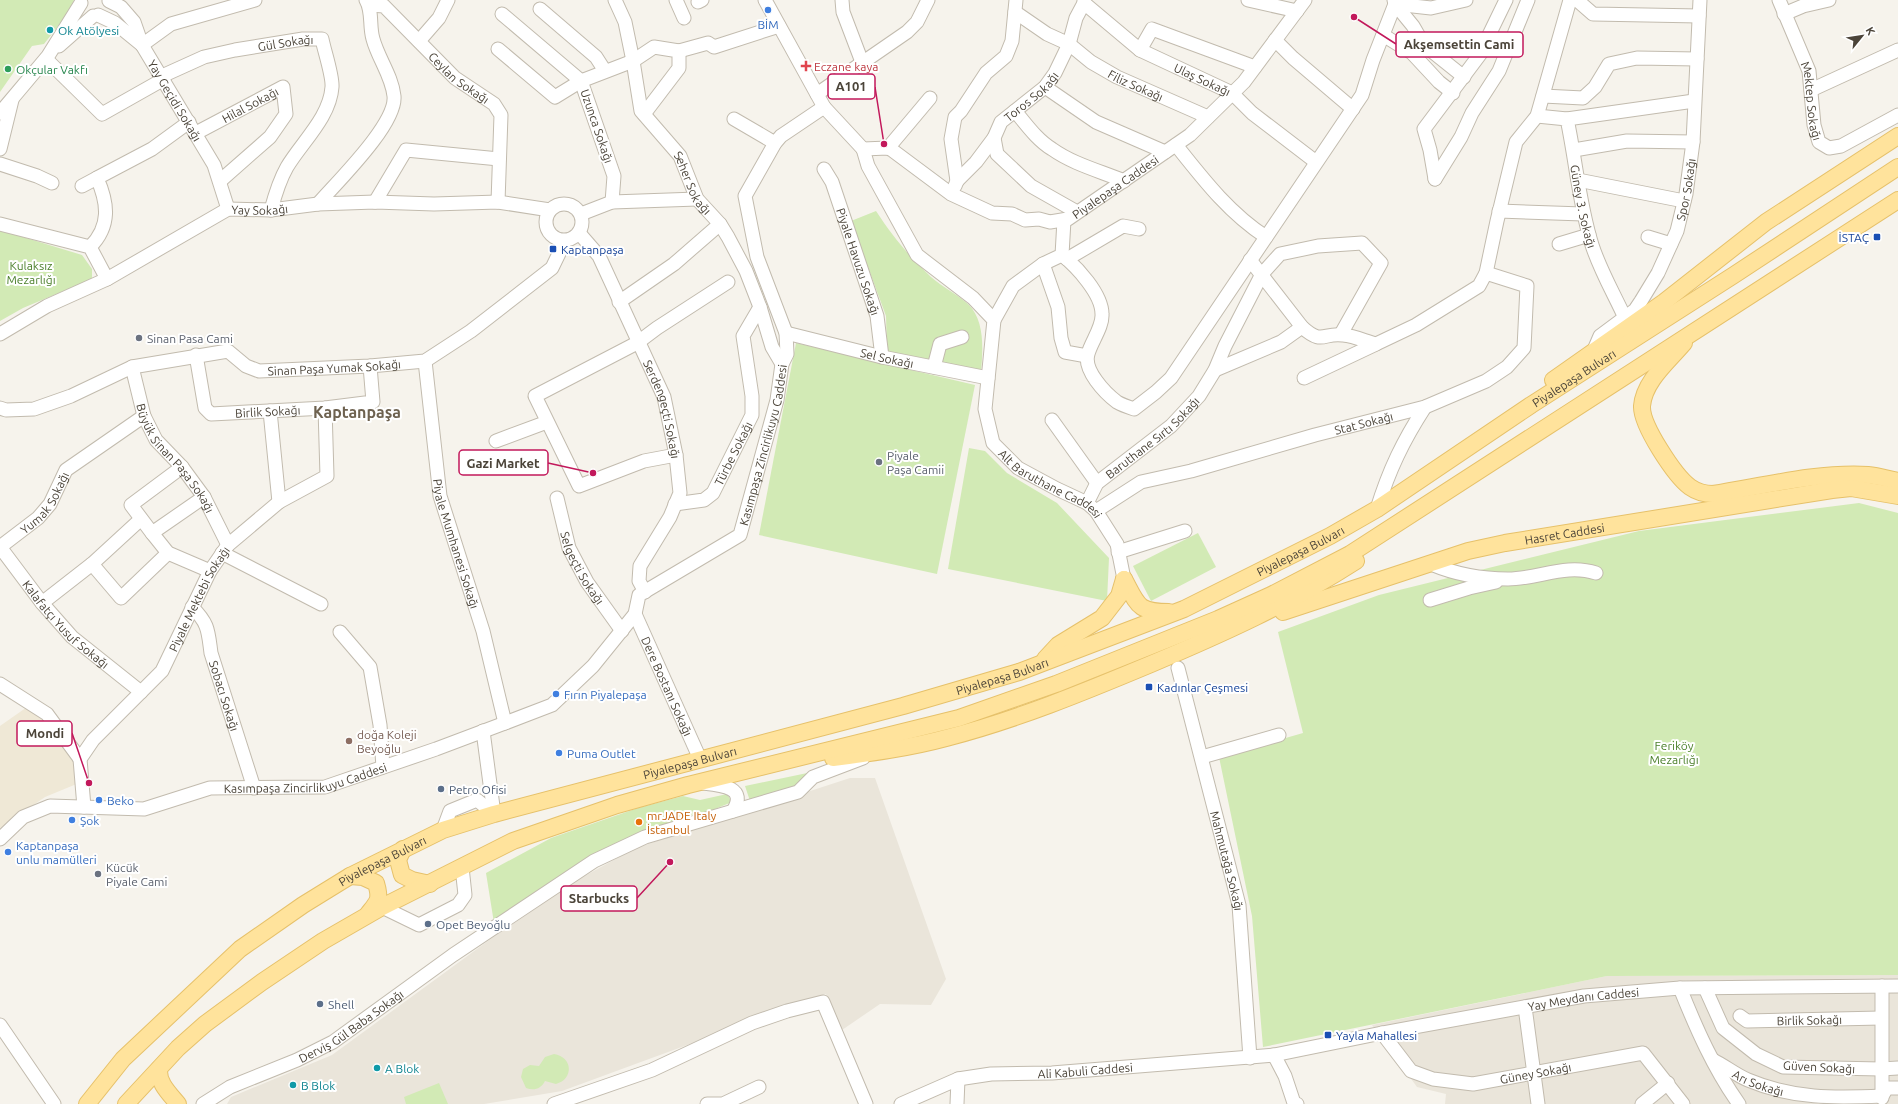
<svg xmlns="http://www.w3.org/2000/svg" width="1898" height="1104" font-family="Ubuntu,sans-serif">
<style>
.residential{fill:#eae5da}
.education{fill:#efe8d6}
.green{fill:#d2eab5}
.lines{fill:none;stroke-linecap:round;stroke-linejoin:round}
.minor-casing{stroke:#c2bbae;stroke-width:15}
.major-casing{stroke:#e6c16a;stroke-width:18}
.minor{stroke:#fff;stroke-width:13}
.major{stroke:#ffe39c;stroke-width:16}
.shop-dot{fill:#3f7fe0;stroke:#fff;stroke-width:1.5}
.culture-dot{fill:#0f9aa8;stroke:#fff;stroke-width:1.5}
.health-dot{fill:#e0444e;stroke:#fff;stroke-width:1.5}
.leisure-dot{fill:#2e9e5b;stroke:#fff;stroke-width:1.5}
.transit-dot{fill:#1a4fb4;stroke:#fff;stroke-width:1.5}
.worship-dot{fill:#6b7280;stroke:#fff;stroke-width:1.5}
.education-dot{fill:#8d6e63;stroke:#fff;stroke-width:1.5}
.service-dot{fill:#5c6f8a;stroke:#fff;stroke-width:1.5}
.food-dot{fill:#e8710a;stroke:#fff;stroke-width:1.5}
.labels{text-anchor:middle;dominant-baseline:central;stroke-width:4;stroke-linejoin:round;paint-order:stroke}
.shop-label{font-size:12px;fill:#366cbe;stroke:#fff;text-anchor:start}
.culture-label{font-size:12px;fill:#0d838f;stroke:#fff;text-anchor:start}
.street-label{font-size:12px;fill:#4b4439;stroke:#fff}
.health-label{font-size:12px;fill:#be3a42;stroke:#fff;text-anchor:start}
.leisure-label{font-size:12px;fill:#27864d;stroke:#fff;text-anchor:start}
.transit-label{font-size:12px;fill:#164399;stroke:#fff;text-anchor:start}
.park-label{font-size:12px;fill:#4a7f2a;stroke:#fff}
.worship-label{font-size:12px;fill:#5b616d;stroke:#fff;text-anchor:start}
.education-label{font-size:12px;fill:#785e54;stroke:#fff;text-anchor:start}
.service-label{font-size:12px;fill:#4e5e75;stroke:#fff;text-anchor:start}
.food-label{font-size:12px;fill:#c56008;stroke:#fff;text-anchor:start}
.district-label{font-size:16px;font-weight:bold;fill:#6e6250;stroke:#fff}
.leader{fill:none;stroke:#c2185b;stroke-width:1.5}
.callout-dot{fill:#c2185b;stroke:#fff;stroke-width:1.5}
.callout{fill:#fff;stroke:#c2185b;stroke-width:1.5}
.callout-label{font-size:13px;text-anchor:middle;font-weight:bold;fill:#4b4439}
</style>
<rect width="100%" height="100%" fill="#f6f3ec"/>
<!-- residential -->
<g class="residential">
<polygon points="850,778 875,778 946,979 931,1005 880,1004 842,1030 826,994 562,1091 484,1104 227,1104 231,1097 332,1055 492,938 579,879 636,848"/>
<polygon points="1898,975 1898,1104 1445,1104 1446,1094 1417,1087 1372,1025 1607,976"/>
</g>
<!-- education -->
<polygon class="education" points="30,705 78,764 79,783 45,797 0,828 0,726"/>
<!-- green -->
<g class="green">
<path d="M0,0H74C67,16 55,30 44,44L32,46L0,92Z"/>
<path d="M876,211C893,237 908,255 931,277C942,287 957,294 968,304C985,320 983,350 981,371L887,352L886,316L851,221Z"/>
<polygon points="0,230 82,255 92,269 92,279 23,308 0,321"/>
<polygon points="796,343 975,385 937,574 759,535"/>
<polygon points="969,448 985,451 1007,473 1057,503 1109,558 1107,601 948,569"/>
<polygon points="1859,503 1898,513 1898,975 1607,976 1263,1047 1252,916 1219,757 1303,733 1278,632 1379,595 1639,531"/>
<polygon points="1198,533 1216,567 1151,601 1133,566"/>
<polygon points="812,772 800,785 750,801 745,786"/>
<polygon points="727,794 732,802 698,816 638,835 494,923 486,873 551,838 638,808 683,796 700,800"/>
<path d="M554,1054C573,1057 574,1079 556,1084L545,1081C541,1089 534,1091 526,1088L521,1077L523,1069L530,1065L539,1066L545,1057Z"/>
<polygon points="439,1083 448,1104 406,1104 404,1097"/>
</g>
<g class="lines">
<!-- minor casing -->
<g class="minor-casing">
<g id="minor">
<path id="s1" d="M615,0L625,22L633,61L641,111L680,156L697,199L720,224L728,237L746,271L760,307L772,347L782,364"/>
<polyline points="676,0 684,18"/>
<path id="s2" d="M765,0L824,107L863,149L888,148L892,150L951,194L992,213L1012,214L1025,220L1039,219L1050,222L1068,219L1190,135L1244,82L1305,0"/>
<polyline points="842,0 843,12 862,62"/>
<polyline points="1248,0 1297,11"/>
<polyline points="1577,0 1593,14 1699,16"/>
<path id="s3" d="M1779,0L1809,71L1814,125L1819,142L1829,148L1841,146L1898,115"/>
<path id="s4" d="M109,1L121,7L134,22L142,45L214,165L228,209"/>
<polyline points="698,2 702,0"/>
<path id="s5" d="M1084,3L1140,50L1232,93L1252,113L1316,162"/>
<polyline points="1395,4 1413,26 1424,45 1464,77"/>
<polyline points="1395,4 1431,8 1466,0"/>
<path id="s6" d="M369,5L384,6L455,78L494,104L501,115L498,202"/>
<polyline points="540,9 596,57 605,71"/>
<path id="s7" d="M1015,12L1047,34L1069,44L1091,62L1117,77L1208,117"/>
<polyline points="1784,14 1803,6 1829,0"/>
<polyline points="98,15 115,23 142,45 171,24 255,0"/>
<polyline points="1383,35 1412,53 1439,82 1453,93"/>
<polyline points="1275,40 1293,58 1353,109"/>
<polyline points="419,41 439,18 448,0"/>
<polyline points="59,46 93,16"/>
<polyline points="498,49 555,97 581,81 502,14"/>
<polyline points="1140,50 1152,29 1255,67"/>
<polyline points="679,51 708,43 714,47 779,26"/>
<polyline points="46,59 102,114 164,79"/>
<path id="s8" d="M162,76L204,57L235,50L303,39H322C324,50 333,76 332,87C330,117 302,142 287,167C279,181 275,195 271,210"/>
<polyline points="1045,87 1096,122 1165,152"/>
<polyline points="1811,90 1898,50"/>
<polyline points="817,94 907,32 917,22 928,0"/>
<polyline points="1543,96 1583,98 1595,87 1609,64 1637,58 1697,59"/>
<path d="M1015,111C1026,124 1037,140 1052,149C1073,164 1100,171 1124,181"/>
<polyline points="0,113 48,56 81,3"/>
<path id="s9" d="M1537,116L1567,119C1576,161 1579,204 1592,245C1600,270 1614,294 1625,318"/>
<polyline points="734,119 775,143"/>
<polyline points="1567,119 1694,101"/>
<path id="s10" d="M196,133L283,87L286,114L270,137L220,181"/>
<polyline points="994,138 997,154 1031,186 1077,212"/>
<path d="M1176,145C1203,179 1229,213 1266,237"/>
<polyline points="888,148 930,98"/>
<polyline points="0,149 12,100"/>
<path id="s11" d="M863,149L868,166L917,255L973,298L994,320L985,409L993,443L1018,468L1057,489L1087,503L1096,511L1117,544L1124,579"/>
<polyline points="1574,150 1627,141 1693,142"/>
<polyline points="0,164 37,176 52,183"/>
<path id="s12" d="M824,169L832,182L877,316L882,357"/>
<polyline points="1435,179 1430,150 1424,129 1487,45 1488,37 1506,0"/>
<polyline points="1435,179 1461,137 1472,113 1499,71 1528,0"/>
<polyline points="1578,180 1684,201"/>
<path id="s13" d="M957,181L976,162L994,138L1001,122L1045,87L1055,73L1069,44L1076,18L1084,3V0"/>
<polyline points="82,186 97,178"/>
<polyline points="955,186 957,181 951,139 955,117 961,111 986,73 1006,56 1012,41 1016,0"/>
<polyline points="375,202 406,150 499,159"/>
<polyline points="612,202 614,176 581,81 633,61 654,47 679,51 679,68 644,114"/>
<circle cx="564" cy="222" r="18"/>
<path d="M318,204C336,183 397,124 394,96C392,76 378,58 373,39C369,26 373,12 366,0"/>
<polyline points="1499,211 1583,214"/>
<polyline points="581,214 612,202 697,199"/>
<polyline points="0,224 90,247 107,279"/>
<path id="s14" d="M579,233L599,256L664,397L676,455L680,493L670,517L640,566L639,581L645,592"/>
<polyline points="1648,237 1671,244"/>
<polyline points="1559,244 1589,235"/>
<path d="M90,247C111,226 108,203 97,178L152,149L189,122"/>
<path d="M1062,255C1077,267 1102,294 1102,314C1103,327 1091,342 1088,354C1083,370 1105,393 1117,402C1122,405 1128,407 1134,409L1156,392L1171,378L1362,95L1373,60L1395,4L1394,0"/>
<polyline points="1067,259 1123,226 1139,229"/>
<path d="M1250,260L1302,327C1323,346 1323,332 1343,335C1354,336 1365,341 1376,344L1416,325L1479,286L1486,273L1497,221L1516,142L1537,116L1570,0"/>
<polyline points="1043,264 1058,307 1061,338 1065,352 1087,356"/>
<polyline points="619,302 674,264 720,224"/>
<polyline points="994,320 1013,286 1043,264 1062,255 1064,220"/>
<path id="s15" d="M786,333L882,357L988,378"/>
<path id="s16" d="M0,334L47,306L107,279L228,209L271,210L318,204L375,202L434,204L498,202L550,210"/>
<path id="s17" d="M1594,350L1600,336L1635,310L1641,301L1658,273L1677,231L1686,194L1693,142L1700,0"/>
<path id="s18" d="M196,355L205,408L211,414L325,408L373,402L370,366"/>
<path id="s19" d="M425,361L440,496L483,631L505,723"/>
<path id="s20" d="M132,367L144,416L156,440L182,467L204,497L228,545"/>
<polyline points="934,367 940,344 962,337"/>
<polyline points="1215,370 1281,342 1302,327"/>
<polyline points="1304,378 1376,344"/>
<path id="s21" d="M0,408L6,410L34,409L71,396L132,367L228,351L246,366L259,371L370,366L425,361L471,331L552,268L565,241"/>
<polyline points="270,411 279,502"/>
<polyline points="1052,420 1097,483"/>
<polyline points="496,441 547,422"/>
<polyline points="676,455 644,461 579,486 535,396 637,343 657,328 728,282"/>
<polyline points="182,467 131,505 152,533 204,497"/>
<path id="s22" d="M557,498L569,548L587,582L622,631"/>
<path id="s23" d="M1087,503L1097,483L1171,426L1199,396L1215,370L1225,346L1262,274L1280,254L1318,246L1362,243L1381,263L1341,334"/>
<path id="s24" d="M675,504L704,500L713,493L752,415V396L743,336L760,307"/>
<path d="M1377,509C1389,470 1403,441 1425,407"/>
<path id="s25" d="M1096,511L1141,482L1191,471L1315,435L1425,407L1486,381L1507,367L1524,348L1527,286L1486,273"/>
<polyline points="152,533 168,553 210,571"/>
<path id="s26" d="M0,547L42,603L72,637L141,692"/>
<path id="s27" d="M0,547L38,518L50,504L66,470L144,416"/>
<polyline points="1118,552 1185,531"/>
<polyline points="222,553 321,604"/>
<polyline points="92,564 121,598 168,553"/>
<path d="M1431,564C1455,574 1482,579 1508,579C1538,579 1566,563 1596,573"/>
<polyline points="1430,600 1469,588 1496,582"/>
<polyline points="42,603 92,564 141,519"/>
<path id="s28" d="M192,607C209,624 208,631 211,653L254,788"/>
<path id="s29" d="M635,614L700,759"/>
<polyline points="340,632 370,667 380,725 383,767"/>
<path id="s30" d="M1178,668L1239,905L1250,1058"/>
<polyline points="0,684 47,714 80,759"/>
<polyline points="483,731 494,814"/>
<polyline points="1202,757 1279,735"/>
<path d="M703,783C721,785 748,787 733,811"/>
<path id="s31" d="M84,807L80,759L93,740L162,671L210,571L228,545L279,502L327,476L325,408"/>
<polyline points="443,830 450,811 477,800 494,814"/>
<path id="s32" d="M0,839L23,817L50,806L144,809L210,788L325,787L436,749L505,723L552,705L593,666L635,614L639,595L740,535L777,400L782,364L787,354L786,333L757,257L745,196L775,143L781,136L824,107"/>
<polyline points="382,907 419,925 458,905 465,895 462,867"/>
<polyline points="1882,986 1882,1098"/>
<path d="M1680,988C1696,1028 1714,1069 1739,1104"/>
<polyline points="1705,988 1723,1028 1756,1054 1783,1067 1881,1069 1898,1068"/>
<polyline points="1525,1007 1538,1104"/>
<path id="s33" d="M1740,1016L1747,1021L1881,1018"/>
<polyline points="0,1025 54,1104"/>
<path id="s34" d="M1382,1033L1411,1071L1433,1079L1473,1084L1643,1053L1683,1104"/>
<polyline points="1274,1055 1285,1076 1294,1103 1297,1104"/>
<path id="s35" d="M1713,1060C1725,1066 1736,1075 1748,1080C1793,1099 1834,1098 1882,1096L1887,1088H1898"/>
<path id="s36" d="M203,1104L230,1087L297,1060L333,1042L453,955L594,861L645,837L798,792L813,777L863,758"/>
<polyline points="554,1104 652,1070 752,1023 787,1011 823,1002 866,1104"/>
<polyline points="707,1104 723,1104 759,1087"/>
<path id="s37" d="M901,1104L958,1079L991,1074L1052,1073L1274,1055L1382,1033L1584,996L1680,988L1898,986"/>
<polyline points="957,1104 958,1079"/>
<polyline points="1642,1104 1668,1083"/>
</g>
</g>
<!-- major casing -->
<g class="major-casing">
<g id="major">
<path d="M1684,343C1669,361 1644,381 1642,406C1641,425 1675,476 1690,487C1697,492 1705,494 1713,494C1764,486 1817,472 1868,475C1878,476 1888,479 1898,481"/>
<polyline points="1553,380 1664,302 1766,222 1898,136"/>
<path d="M1124,579C1138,605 1137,612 1169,612"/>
<path id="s38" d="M1283,612L1468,551L1505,543L1832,490L1851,488L1898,496"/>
<polyline points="1045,659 1058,645 1102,618 1119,596 1124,579"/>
<path d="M833,758C871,753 909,748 946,738C1016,720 1084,692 1151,664C1222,634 1291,603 1356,561"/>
<polyline points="403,849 398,860 402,875 412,880 430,884"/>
<path d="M350,876L363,877L376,883C381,900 378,901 368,914"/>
<path d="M159,1069C158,1083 169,1093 178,1104"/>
<path id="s39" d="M87,1104L123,1059L240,949L303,905L350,876L443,830L494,814L903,706L1019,672L1184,609L1330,536L1377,509L1531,405L1734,275L1898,167"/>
<polyline points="126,1104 178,1048 205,1024 262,982 323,941 382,907 513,841 617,805 688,785 959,718 1056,684 1218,619 1271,595 1350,554 1898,200"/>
</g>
</g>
<!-- minor -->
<use href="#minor" class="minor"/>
<!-- major -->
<use href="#major" class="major"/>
</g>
<!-- markers -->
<g class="shop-dot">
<circle cx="768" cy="10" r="4"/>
<circle cx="556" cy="694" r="4"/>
<circle cx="559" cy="753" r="4"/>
<circle cx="99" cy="800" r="4"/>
<circle cx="72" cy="820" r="4"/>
<circle cx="8" cy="852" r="4"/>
</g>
<g class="culture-dot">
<circle cx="50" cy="30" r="4"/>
<circle cx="377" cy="1068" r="4"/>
<circle cx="293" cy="1085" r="4"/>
</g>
<path class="health-dot" d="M804 60h4v4h4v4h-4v4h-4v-4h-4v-4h4z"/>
<circle class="leisure-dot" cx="8" cy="69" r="4"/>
<g class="transit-dot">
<rect x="1873" y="233" width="8" height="8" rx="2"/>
<rect x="549" y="245" width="8" height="8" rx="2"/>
<rect x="1145" y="683" width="8" height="8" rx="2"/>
<rect x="1324" y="1031" width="8" height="8" rx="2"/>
</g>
<g class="worship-dot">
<circle cx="139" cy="338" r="4"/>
<circle cx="879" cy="462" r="4"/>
<circle cx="98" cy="874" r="4"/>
</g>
<circle class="education-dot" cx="349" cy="741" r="4"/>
<g class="service-dot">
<circle cx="441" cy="789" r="4"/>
<circle cx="428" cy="924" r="4"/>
<circle cx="320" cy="1004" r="4"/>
</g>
<circle class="food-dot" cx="639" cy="822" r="4"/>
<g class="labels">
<!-- shop labels -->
<g class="shop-label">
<text x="768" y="24" text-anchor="middle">BİM</text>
<text x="564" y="694">Fırın Piyalepaşa</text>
<text x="567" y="753">Puma Outlet</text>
<text x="107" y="800">Beko</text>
<text x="80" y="820">Şok</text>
<text x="16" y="845">Kaptanpaşa<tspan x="16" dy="14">unlu mamülleri</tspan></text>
</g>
<!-- culture labels -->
<g class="culture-label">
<text x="58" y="30">Ok Atölyesi</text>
<text x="385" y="1068">A Blok</text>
<text x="301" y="1085">B Blok</text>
</g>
<!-- street labels -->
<g class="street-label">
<text stroke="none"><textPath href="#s8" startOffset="129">Gül Sokağı</textPath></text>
<text stroke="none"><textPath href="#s6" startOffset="119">Ceylan Sokağı</textPath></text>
<text stroke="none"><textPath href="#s5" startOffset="142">Ulaş Sokağı</textPath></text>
<text stroke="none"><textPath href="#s7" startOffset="142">Filiz Sokağı</textPath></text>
<text stroke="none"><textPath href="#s13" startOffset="114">Toros Sokağı</textPath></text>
<text stroke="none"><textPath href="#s4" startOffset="122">Yay Geçidi Sokağı</textPath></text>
<text stroke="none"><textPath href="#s3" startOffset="107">Mektep Sokağı</textPath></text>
<text stroke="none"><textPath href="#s10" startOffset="61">Hilal Sokağı</textPath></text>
<text transform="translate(597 126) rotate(71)">Uzunca Sokağı</text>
<text stroke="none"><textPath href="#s1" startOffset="204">Seher Sokağı</textPath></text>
<text stroke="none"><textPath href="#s2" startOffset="463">Piyalepaşa Caddesi</textPath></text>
<text stroke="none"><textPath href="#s17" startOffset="191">Spor Sokağı</textPath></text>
<text stroke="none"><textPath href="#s9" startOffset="119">Güney 3. Sokağı</textPath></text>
<text stroke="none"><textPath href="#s16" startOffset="292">Yay Sokağı</textPath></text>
<text stroke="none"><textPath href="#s12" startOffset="99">Piyale Havuzu Sokağı</textPath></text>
<text stroke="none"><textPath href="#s15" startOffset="104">Sel Sokağı</textPath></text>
<text stroke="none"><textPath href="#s21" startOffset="351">Sinan Paşa Yumak Sokağı</textPath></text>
<text stroke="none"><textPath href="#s39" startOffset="1682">Piyalepaşa Bulvarı</textPath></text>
<text stroke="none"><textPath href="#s14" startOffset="197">Serdengeçti Sokağı</textPath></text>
<text stroke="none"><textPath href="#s18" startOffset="119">Birlik Sokağı</textPath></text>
<text stroke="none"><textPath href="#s25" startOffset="284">Stat Sokağı</textPath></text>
<text stroke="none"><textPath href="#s23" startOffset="94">Baruthane Sırtı Sokağı</textPath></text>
<text stroke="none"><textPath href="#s32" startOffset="934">Kasımpaşa Zincirlikuyu Caddesi</textPath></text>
<text stroke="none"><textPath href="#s24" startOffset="85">Türbe Sokağı</textPath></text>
<text stroke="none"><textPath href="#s20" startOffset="103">Büyük Sinan Paşa Sokağı</textPath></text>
<text stroke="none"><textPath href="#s11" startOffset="416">Alt Baruthane Caddesi</textPath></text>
<text stroke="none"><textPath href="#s27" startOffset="64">Yumak Sokağı</textPath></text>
<text stroke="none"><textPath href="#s38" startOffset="293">Hasret Caddesi</textPath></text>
<text stroke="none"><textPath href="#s19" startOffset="186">Piyale Mumhanesi Sokağı</textPath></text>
<text stroke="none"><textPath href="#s39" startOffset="1358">Piyalepaşa Bulvarı</textPath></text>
<text stroke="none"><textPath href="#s22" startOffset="75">Selgeçti Sokağı</textPath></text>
<text stroke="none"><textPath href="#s31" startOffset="250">Piyale Mektebi Sokağı</textPath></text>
<text stroke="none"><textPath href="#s26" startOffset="102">Kalafatçı Yusuf Sokağı</textPath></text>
<text stroke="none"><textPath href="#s39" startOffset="1034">Piyalepaşa Bulvarı</textPath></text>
<text stroke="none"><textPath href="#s29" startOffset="79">Dere Bostanı Sokağı</textPath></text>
<text stroke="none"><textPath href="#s28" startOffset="96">Sobacı Sokağı</textPath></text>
<text stroke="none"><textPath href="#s39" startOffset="710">Piyalepaşa Bulvarı</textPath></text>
<text stroke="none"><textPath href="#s32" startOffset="321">Kasımpaşa Zincirlikuyu Caddesi</textPath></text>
<text stroke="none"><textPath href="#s39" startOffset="386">Piyalepaşa Bulvarı</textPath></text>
<text stroke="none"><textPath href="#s30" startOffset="199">Mahmutağa Sokağı</textPath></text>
<text stroke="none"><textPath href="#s37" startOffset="694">Yay Meydanı Caddesi</textPath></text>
<text stroke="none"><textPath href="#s33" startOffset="71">Birlik Sokağı</textPath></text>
<text stroke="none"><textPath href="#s36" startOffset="168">Derviş Gül Baba Sokağı</textPath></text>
<text transform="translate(1819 1067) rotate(3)">Güven Sokağı</text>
<text stroke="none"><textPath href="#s37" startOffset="190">Ali Kabuli Caddesi</textPath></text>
<text stroke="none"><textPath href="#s34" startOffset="175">Güney Sokağı</textPath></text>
<text stroke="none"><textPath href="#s35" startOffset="51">Arı Sokağı</textPath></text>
</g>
<!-- health labels -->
<g class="health-label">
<text x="814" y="66">Eczane kaya</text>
</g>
<!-- leisure labels -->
<g class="leisure-label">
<text x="16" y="69">Okçular Vakfı</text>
</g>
<!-- transit labels -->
<g class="transit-label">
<text x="1869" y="237" text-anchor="end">İSTAÇ</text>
<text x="561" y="249">Kaptanpaşa</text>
<text x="1157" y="687">Kadınlar Çeşmesi</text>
<text x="1336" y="1035">Yayla Mahallesi</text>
</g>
<!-- park labels -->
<g class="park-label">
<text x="31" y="265">Kulaksız<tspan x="31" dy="14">Mezarlığı</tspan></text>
<text x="1674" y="745">Feriköy<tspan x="1674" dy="14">Mezarlığı</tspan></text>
</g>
<!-- worship labels -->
<g class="worship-label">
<text x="147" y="338">Sinan Pasa Cami</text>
<text x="887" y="455">Piyale<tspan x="887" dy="14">Paşa Camii</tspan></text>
<text x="106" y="867">Kücük<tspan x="106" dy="14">Piyale Cami</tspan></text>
</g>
<!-- education labels -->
<g class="education-label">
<text x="357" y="734">doğa Koleji<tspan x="357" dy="14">Beyoğlu</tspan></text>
</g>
<!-- service labels -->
<g class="service-label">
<text x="449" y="789">Petro Ofisi</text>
<text x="436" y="924">Opet Beyoğlu</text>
<text x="328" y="1004">Shell</text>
</g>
<!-- food labels -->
<g class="food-label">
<text x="647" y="815">mrJADE Italy<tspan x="647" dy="14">İstanbul</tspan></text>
</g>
<!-- district labels -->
<g class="district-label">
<text x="357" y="412">Kaptanpaşa</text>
</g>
</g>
<!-- callouts -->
<path class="leader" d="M1354 17L1396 44M884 144L875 87M593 473L548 463M89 783L72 733M670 862L637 898"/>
<g class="callout-dot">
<circle cx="1354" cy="17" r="4"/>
<circle cx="884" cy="144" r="4"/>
<circle cx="593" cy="473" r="4"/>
<circle cx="89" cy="783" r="4"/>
<circle cx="670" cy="862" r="4"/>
</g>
<g class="callout">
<rect x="1396" y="32" width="127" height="25" rx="4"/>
<rect x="828" y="74" width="47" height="25" rx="4"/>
<rect x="459" y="450" width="89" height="25" rx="4"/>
<rect x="17" y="721" width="55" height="25" rx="4"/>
<rect x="561" y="886" width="76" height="25" rx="4"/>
</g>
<g class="callout-label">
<text x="1459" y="49">Akşemsettin Cami</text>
<text x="851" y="91">A101</text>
<text x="503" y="468">Gazi Market</text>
<text x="45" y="738">Mondi</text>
<text x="599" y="903">Starbucks</text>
</g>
<!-- north arrow -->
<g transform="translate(1862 36) rotate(60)" stroke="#ffffff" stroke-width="3" paint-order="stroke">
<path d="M0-3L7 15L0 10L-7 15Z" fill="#4b4439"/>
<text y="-6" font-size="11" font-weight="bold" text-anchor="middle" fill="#4b4439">K</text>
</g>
</svg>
